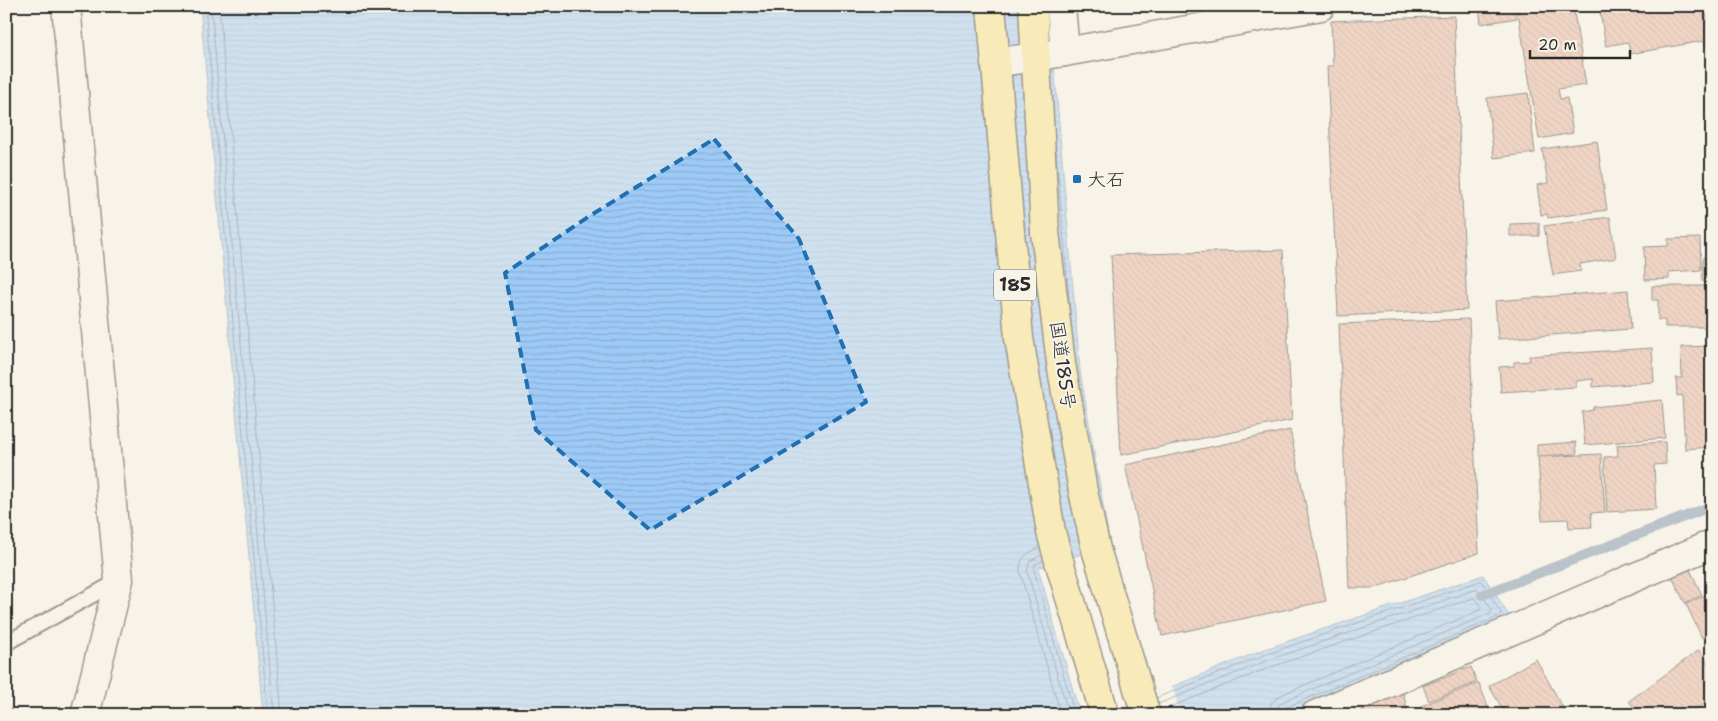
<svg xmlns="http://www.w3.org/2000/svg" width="1718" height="721" font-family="'Shantell Sans','Klee One',sans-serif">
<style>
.water{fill:url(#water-rules);stroke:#6f8aa5}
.pier{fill:#f7f3e8}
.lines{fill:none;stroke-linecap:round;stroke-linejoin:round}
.shore{stroke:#596b7d;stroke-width:1}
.stream{stroke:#6f8aa5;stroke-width:10}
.building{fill:url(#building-back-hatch);stroke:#2b2b2b}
.lane-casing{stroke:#2b2b2b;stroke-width:18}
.street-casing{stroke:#2b2b2b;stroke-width:31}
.secondary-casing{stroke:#2b2b2b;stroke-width:31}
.highway-casing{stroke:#2b2b2b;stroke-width:31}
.lane{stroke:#f7f3e8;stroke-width:14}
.street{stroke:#f7f3e8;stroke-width:28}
.secondary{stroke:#f7f3e8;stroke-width:28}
.highway{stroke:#f9e181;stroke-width:28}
.marked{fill:none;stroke:#1f6fb2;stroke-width:4;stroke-dasharray:10 6;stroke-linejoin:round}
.poi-dot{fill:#1f6fb2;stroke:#f7f3e8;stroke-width:2}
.labels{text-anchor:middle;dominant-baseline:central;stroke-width:4;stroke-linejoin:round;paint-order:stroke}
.shield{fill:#f7f3e8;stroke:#686764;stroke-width:1}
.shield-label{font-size:18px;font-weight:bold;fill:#2b2b2b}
.poi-label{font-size:19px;fill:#2b2b2b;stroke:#f7f3e8;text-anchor:start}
.street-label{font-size:19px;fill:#2b2b2b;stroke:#f7f3e8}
</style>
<defs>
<pattern id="water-rules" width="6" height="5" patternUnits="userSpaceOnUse" patternTransform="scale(1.25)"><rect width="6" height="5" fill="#9dcaf7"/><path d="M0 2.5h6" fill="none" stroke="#87aed4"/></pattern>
<pattern id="building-back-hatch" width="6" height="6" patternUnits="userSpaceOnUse" patternTransform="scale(1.25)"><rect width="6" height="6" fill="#e6b09a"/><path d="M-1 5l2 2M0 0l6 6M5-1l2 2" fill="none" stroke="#bb8f7e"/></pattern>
</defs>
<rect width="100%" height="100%" fill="#f7f3e8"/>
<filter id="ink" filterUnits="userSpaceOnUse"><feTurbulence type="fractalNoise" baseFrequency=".02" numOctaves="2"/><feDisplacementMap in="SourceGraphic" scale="10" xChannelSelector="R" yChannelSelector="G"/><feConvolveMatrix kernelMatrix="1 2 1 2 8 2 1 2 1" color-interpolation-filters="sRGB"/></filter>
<g filter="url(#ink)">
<!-- water -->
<g class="water">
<polygon points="200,6 1049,6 1080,371 1110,545 1038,568 1080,715 263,715"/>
<polygon points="1483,575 1510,617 1282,715 1102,715 1265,649"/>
</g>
<!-- pier -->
<polygon class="pier" points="1172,686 1181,715 1102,715"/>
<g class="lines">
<!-- shore -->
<g class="shore">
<polyline points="205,6 268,715"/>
<polyline points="211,6 274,715"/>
<polyline points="219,6 282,715"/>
<polyline points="1054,128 1071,321"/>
<path d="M1040,548C1027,552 1019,558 1020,572L1061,715"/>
<polyline points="1042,555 1030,561 1027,571 1069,715"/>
<polyline points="1043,561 1035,564 1034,570 1075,715"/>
<polyline points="1156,698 1267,654 1480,581 1482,582 1501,613 1500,616 1285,708 1282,711 1282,715"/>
<polyline points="1158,704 1269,660 1477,589 1479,590 1492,610 1491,613 1282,702 1277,707 1275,715"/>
<polyline points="1160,711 1271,667 1473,598 1476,599 1481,606 1480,610 1279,696 1271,703 1268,715"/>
</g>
<!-- stream -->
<polyline class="stream" points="1482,595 1712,506"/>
</g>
<!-- building -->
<g class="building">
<polygon points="1115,6 1149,6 1149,7 1115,8"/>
<polygon points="1479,6 1515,6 1517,18 1481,24"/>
<polygon points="1517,6 1573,6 1586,85 1558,89 1560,99 1567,98 1573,133 1539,139"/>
<polygon points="1599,6 1706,6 1708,20 1712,17 1712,52 1703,41 1630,54 1628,42 1606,46"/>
<polygon points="1454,16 1467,310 1338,316 1327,66 1333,66 1331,21"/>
<polygon points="1528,93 1535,153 1494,158 1487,98"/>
<polygon points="1597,141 1607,210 1548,218 1547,214 1541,215 1537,185 1548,183 1542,149"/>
<polygon points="1610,217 1616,258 1580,264 1581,271 1553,275 1544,226"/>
<polygon points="1539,223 1539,236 1510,236 1510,224"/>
<polygon points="1700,238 1701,270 1669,272 1669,279 1645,280 1644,247 1668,246 1668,239"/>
<polygon points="1283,250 1292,420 1121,455 1111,255"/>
<polygon points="1703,257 1712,258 1712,282 1702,281"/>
<polygon points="1652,286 1712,286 1712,327 1665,327 1665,320 1658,320 1658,300 1652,300"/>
<polygon points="1628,290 1631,329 1498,339 1495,301"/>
<polygon points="1469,319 1479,553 1374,588 1349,588 1339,324"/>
<polygon points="1712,346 1712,447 1685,449 1682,395 1677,396 1676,378 1682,378 1681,347"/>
<polygon points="1652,348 1654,382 1593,387 1593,379 1576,381 1576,387 1501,392 1499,367 1514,366 1514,362 1530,361 1529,356"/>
<polygon points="1662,400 1665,438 1585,445 1582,412 1593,410 1593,407"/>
<polygon points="1290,430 1326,601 1162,636 1125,465"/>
<polygon points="1576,442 1577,454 1537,456 1537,445"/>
<polygon points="1665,442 1666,464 1654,465 1656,509 1607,512 1604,457 1618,456 1617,445"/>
<polygon points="1601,454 1605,512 1591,513 1592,527 1569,528 1568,519 1542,520 1538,457"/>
<polygon points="1688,565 1702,595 1685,603 1670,573"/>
<polygon points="1712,592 1712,633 1702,638 1686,604"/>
<polygon points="1699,650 1712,668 1712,698 1691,714 1687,708 1678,715 1672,708 1663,715 1639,715 1629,701"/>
<polygon points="1536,659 1567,715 1506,715 1489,686"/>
<polygon points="1471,667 1477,682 1429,701 1423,686"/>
<polygon points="1479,683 1491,715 1425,715 1421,706"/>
<polygon points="1402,687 1408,715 1365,715 1363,704"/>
</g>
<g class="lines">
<!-- lane casing -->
<g class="lane-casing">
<polyline id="lane" points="6,643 118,581"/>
</g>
<!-- street casing -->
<g class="street-casing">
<g id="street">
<polyline points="1061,6 1065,52"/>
<polyline points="995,63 1065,52 1321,6"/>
<polyline points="1315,715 1712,544"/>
</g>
</g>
<!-- secondary casing -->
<g class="secondary-casing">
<polyline id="secondary" points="66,6 119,580 85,715"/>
</g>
<!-- highway casing -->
<g class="highway-casing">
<g id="highway">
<polyline points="991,6 1019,338 1051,532 1059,561 1105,715"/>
<polyline points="1033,6 1045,232 1061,363 1083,491 1096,549 1146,715"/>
</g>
</g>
<!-- lane -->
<use href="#lane" class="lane"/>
<!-- street -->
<use href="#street" class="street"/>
<!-- secondary -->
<use href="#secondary" class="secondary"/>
<!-- highway -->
<use href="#highway" class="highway"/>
</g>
</g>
<!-- marked area -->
<path d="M0 0H1718V721H0ZM714,139L799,239L866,402L650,530L536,430L505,273L588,217Z" fill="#f7f3e8" fill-opacity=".55" fill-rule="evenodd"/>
<path class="marked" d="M714,139L799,239L866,402L650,530L536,430L505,273L588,217Z"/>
<!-- markers -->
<rect class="poi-dot" x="1072" y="174" width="10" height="10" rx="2.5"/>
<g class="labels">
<!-- shield labels -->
<rect class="shield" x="994" y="269.5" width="42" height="31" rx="4"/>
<g class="shield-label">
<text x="1015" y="285">185</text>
</g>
<!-- poi labels -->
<g class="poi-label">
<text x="1087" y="179">大石</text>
</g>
<!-- street labels -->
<g class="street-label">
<text transform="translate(1063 365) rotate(82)">国道185号</text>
</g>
</g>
<!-- margin -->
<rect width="1718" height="721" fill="none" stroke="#f7f3e8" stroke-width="25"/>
<rect x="12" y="12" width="1693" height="696" fill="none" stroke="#2b2b2b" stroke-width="2" filter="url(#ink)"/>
<!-- scale -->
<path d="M1530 50v8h100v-8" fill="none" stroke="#2b2b2b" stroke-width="2.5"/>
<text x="1538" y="50" font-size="15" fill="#2b2b2b" stroke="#f7f3e8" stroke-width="4" paint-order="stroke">20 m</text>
</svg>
